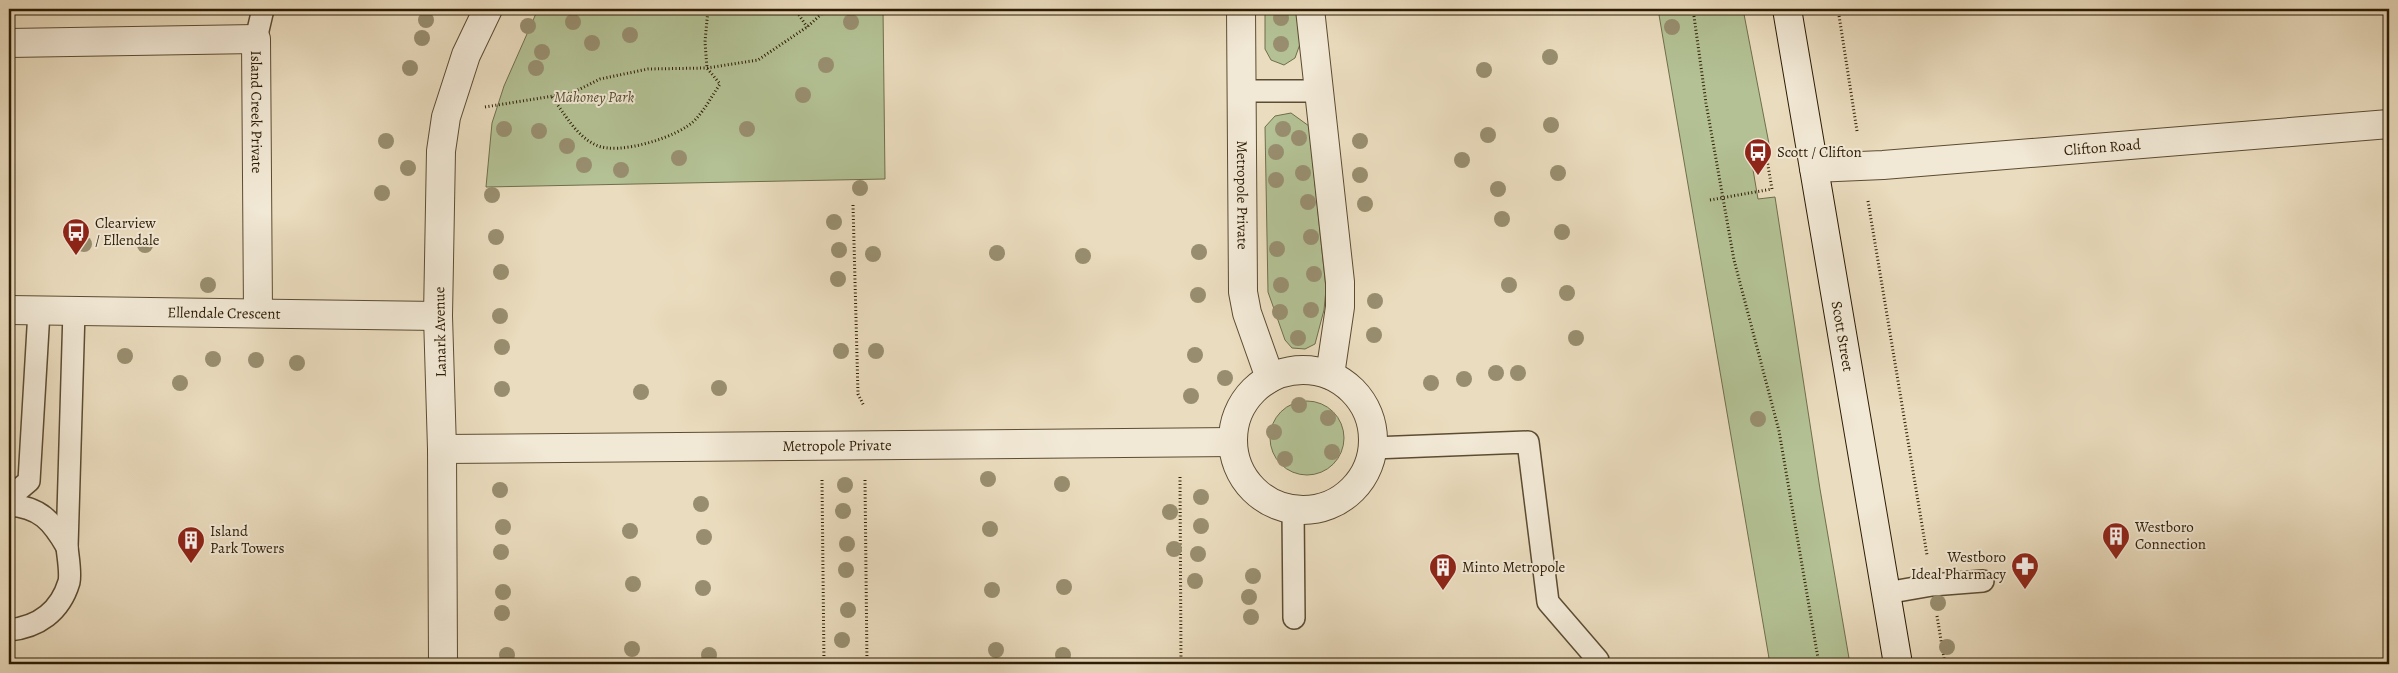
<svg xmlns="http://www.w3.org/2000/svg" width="2398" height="673" font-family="Alegreya,serif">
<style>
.green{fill:#b3c194;stroke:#706e4c}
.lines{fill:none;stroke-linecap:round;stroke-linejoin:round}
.service-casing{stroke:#5c4c32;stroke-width:24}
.minor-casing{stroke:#5c4c32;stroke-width:30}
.tertiary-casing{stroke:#5c4c32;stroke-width:30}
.secondary-casing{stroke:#2d1c04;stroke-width:30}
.path{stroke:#2d1c04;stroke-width:3;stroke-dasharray:1 2.5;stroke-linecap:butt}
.service{stroke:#f1e8d5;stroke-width:21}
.minor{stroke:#f1e8d5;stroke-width:28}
.tertiary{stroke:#f1e8d5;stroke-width:28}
.secondary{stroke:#f1e8d5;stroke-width:28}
.tree{fill:#988e6f}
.labels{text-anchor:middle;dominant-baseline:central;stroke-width:4;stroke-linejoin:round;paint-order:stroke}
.park-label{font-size:15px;font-style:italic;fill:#554e2f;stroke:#f1e8d5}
.street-label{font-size:15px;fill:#2d1c04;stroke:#f1e8d5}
.poi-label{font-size:15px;fill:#2d1c04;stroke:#f1e8d5;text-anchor:start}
</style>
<rect width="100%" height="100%" fill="#eadcbe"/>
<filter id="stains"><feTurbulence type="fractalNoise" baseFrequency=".004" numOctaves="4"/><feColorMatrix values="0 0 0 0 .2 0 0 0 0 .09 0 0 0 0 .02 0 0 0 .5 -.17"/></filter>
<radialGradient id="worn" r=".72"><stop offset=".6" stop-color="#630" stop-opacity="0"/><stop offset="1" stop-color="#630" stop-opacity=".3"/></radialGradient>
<!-- green -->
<g class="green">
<polygon points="538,9 883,9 885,179 486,187 492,123 504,86"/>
<polygon points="1265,9 1296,9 1300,44 1295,58 1284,65 1271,60 1265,49"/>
<polygon points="1658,9 1743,9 1770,149 1750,152 1758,199 1775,197 1820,489 1850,664 1770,664"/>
<polygon points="1291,113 1309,126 1326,289 1324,310 1315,344 1305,349 1292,348 1285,340 1268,292 1265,127 1275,116"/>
<circle cx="1307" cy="438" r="37"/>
</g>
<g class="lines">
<!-- service casing -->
<g class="service-casing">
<g id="service">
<polyline points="256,39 263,9"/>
<polyline points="1242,91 1320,91"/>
<polyline points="1373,448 1528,442 1548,602 1598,660"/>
<polyline points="9,498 29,481 39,311"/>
<path d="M9,505C40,507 52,521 67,547"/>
<polyline points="1293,509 1294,618"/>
<polyline points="1886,593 1932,585 1983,581"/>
<path d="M9,630C38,627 60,612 69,582C71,573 68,557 67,547L74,311"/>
</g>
</g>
<!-- minor casing -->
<g class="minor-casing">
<g id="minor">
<path id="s1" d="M1241,9L1243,292L1247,313L1270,378"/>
<polyline points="1310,9 1340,282 1340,307 1330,375"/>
<path id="s2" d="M9,43L256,39L258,313"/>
<path id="s3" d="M1814,168L1883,165L2389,124"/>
<path id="s4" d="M9,310L438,316"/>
<circle cx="1303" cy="440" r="70"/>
<path id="s5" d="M442,449L1233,442"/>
</g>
</g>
<!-- tertiary casing -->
<g class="tertiary-casing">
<polyline id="tertiary" points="443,664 442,449 438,316 441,151 446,117 466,55 488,9"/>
</g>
<!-- secondary casing -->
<g class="secondary-casing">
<g id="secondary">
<path id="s6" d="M1787,9L1898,664"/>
</g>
</g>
<!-- path -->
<g class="path">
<polyline points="795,9 807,27"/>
<polyline points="1693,9 1706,103 1734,260 1779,431 1819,664"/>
<polyline points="1838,9 1857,131"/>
<path d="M552,97C564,113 577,137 596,145C618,156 680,137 696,119C705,109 712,96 720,84L707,68L705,42L708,9"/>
<polyline points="485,107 572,93 600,79 648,69 707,68 758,60 807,27 827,9"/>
<polyline points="1710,200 1772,189 1766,154"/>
<polyline points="1868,201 1927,555"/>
<polyline points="853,205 858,394 864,406"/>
<polyline points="1180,477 1181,664"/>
<polyline points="822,480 824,664"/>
<polyline points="865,480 867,664"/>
<polyline points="1937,616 1945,664"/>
</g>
<!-- service -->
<use href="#service" class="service"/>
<!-- minor -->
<use href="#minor" class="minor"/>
<!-- tertiary -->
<use href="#tertiary" class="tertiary"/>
<!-- secondary -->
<use href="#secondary" class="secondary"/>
</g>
<!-- trees -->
<g class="tree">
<circle cx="1281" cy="18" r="8"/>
<circle cx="426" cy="20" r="8"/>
<circle cx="573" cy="22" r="8"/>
<circle cx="851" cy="22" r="8"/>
<circle cx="528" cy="26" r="8"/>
<circle cx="1672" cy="27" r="8"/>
<circle cx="630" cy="35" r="8"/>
<circle cx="422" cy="38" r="8"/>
<circle cx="592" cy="43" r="8"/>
<circle cx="1281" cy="44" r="8"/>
<circle cx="542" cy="52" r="8"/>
<circle cx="1550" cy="57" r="8"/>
<circle cx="826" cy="65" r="8"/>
<circle cx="410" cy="68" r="8"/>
<circle cx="536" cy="68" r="8"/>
<circle cx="1484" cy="70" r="8"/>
<circle cx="803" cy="95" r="8"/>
<circle cx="1551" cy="125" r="8"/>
<circle cx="504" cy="129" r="8"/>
<circle cx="747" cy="129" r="8"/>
<circle cx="1283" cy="129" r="8"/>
<circle cx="539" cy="131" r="8"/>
<circle cx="1488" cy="135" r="8"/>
<circle cx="1299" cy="138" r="8"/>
<circle cx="386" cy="141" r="8"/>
<circle cx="1360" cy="141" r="8"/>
<circle cx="567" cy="146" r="8"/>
<circle cx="1276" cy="152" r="8"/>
<circle cx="679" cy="158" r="8"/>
<circle cx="1462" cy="160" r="8"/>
<circle cx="584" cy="165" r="8"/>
<circle cx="408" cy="168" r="8"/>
<circle cx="621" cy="170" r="8"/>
<circle cx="1303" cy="173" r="8"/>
<circle cx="1558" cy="173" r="8"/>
<circle cx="1360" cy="175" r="8"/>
<circle cx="1276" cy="180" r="8"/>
<circle cx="860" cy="188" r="8"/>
<circle cx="1498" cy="189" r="8"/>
<circle cx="382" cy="193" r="8"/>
<circle cx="492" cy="195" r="8"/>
<circle cx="1308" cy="202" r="8"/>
<circle cx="1365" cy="204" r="8"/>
<circle cx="1502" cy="219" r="8"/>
<circle cx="834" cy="222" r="8"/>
<circle cx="1562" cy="232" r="8"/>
<circle cx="496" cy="237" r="8"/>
<circle cx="1311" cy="237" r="8"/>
<circle cx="84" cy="244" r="8"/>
<circle cx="145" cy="245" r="8"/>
<circle cx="1277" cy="249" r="8"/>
<circle cx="839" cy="250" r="8"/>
<circle cx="1199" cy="252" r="8"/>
<circle cx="997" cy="253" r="8"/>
<circle cx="873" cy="254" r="8"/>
<circle cx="1083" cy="256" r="8"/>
<circle cx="501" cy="272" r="8"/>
<circle cx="1314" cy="274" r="8"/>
<circle cx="838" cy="279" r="8"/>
<circle cx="208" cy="285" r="8"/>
<circle cx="1281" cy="285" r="8"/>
<circle cx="1509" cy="285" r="8"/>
<circle cx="1567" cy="293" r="8"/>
<circle cx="1198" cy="295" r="8"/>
<circle cx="1375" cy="301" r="8"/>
<circle cx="1311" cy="310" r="8"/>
<circle cx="1280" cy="312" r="8"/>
<circle cx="500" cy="316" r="8"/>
<circle cx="1374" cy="335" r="8"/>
<circle cx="1298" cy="338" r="8"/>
<circle cx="1576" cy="338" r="8"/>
<circle cx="502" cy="347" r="8"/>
<circle cx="841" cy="351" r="8"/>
<circle cx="876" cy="351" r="8"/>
<circle cx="1195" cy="355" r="8"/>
<circle cx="125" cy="356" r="8"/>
<circle cx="213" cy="359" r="8"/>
<circle cx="256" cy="360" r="8"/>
<circle cx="297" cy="363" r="8"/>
<circle cx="1496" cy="373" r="8"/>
<circle cx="1518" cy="373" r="8"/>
<circle cx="1225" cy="378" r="8"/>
<circle cx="1464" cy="379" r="8"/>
<circle cx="180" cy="383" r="8"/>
<circle cx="1431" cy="383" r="8"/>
<circle cx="719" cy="388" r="8"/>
<circle cx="502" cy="389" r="8"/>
<circle cx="641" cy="392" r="8"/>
<circle cx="1191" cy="396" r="8"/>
<circle cx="1299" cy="405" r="8"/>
<circle cx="1328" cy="418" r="8"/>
<circle cx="1758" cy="419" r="8"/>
<circle cx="1274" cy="432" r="8"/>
<circle cx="1332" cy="452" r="8"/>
<circle cx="1285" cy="459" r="8"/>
<circle cx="988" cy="479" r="8"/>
<circle cx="1062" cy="484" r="8"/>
<circle cx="845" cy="485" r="8"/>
<circle cx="500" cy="490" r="8"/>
<circle cx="1201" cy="497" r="8"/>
<circle cx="701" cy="504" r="8"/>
<circle cx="843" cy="511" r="8"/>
<circle cx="1170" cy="512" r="8"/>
<circle cx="1201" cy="526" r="8"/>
<circle cx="503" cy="527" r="8"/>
<circle cx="990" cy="529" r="8"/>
<circle cx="630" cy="531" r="8"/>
<circle cx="704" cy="537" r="8"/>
<circle cx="847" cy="544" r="8"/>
<circle cx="1174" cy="549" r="8"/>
<circle cx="501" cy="552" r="8"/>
<circle cx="1198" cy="554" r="8"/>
<circle cx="846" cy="570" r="8"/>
<circle cx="1253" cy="576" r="8"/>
<circle cx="1195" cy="581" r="8"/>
<circle cx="633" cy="584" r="8"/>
<circle cx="1064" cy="587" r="8"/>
<circle cx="703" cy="588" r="8"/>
<circle cx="992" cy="590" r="8"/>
<circle cx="503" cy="592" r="8"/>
<circle cx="1249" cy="597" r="8"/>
<circle cx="1938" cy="603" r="8"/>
<circle cx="848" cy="610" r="8"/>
<circle cx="502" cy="613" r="8"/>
<circle cx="1251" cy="617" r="8"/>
<circle cx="842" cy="640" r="8"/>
<circle cx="1947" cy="647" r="8"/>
<circle cx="632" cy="649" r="8"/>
<circle cx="996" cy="650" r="8"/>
<circle cx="507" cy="655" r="8"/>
<circle cx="709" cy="655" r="8"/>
<circle cx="1063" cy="655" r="8"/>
</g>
<!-- icons -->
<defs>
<g id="bus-pin" transform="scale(1.4375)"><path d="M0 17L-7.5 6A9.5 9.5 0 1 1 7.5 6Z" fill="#8f2418" stroke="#f1e8d5"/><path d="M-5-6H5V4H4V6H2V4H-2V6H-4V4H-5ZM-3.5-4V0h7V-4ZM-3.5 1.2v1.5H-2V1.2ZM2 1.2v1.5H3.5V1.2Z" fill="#fff"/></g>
<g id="building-pin" transform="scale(1.4375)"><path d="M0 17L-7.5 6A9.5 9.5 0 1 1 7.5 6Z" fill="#8f2418" stroke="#f1e8d5"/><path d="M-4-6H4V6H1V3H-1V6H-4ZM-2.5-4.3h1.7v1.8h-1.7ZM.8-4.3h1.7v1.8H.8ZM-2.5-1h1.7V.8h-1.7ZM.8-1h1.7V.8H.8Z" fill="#fff"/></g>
<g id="pharmacy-pin" transform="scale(1.4375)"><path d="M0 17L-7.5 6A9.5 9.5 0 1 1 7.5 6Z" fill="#8f2418" stroke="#f1e8d5"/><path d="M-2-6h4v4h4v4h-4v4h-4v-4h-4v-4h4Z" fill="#fff"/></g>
</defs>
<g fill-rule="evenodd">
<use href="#bus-pin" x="1758" y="152"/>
<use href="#bus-pin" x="76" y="232"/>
<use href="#building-pin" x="2116" y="536"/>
<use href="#building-pin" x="191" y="540"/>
<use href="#pharmacy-pin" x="2025" y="566"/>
<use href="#building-pin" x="1443" y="567"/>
</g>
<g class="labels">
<!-- park labels -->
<g class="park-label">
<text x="594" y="97">Mahoney Park</text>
</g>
<!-- street labels -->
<g class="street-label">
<text stroke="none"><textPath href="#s2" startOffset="320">Island Creek Private</textPath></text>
<text stroke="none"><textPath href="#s3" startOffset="289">Clifton Road</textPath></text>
<text stroke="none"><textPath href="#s1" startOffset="186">Metropole Private</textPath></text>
<text stroke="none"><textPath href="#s4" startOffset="215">Ellendale Crescent</textPath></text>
<text transform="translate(440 332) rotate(-91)">Lanark Avenue</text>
<text stroke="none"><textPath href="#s6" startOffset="332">Scott Street</textPath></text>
<text stroke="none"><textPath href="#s5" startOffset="395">Metropole Private</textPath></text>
</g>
<!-- poi labels -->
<g class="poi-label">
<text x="1777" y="152">Scott / Clifton</text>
<text x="95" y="223">Clearview<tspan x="95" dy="17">/ Ellendale</tspan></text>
<text x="2135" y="527">Westboro<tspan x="2135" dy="17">Connection</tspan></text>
<text x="210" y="531">Island<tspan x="210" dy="17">Park Towers</tspan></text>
<text x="2006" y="557" text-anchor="end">Westboro<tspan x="2006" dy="17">Ideal Pharmacy</tspan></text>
<text x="1462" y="567">Minto Metropole</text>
</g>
</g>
<!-- margin -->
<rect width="2398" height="673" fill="none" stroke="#eadcbe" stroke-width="30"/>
<rect x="10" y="10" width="2378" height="653" fill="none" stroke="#2d1c04" stroke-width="2.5"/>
<rect x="15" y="15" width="2368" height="643" fill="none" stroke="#2d1c04"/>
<rect width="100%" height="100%" filter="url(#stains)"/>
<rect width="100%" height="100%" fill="url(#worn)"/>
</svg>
